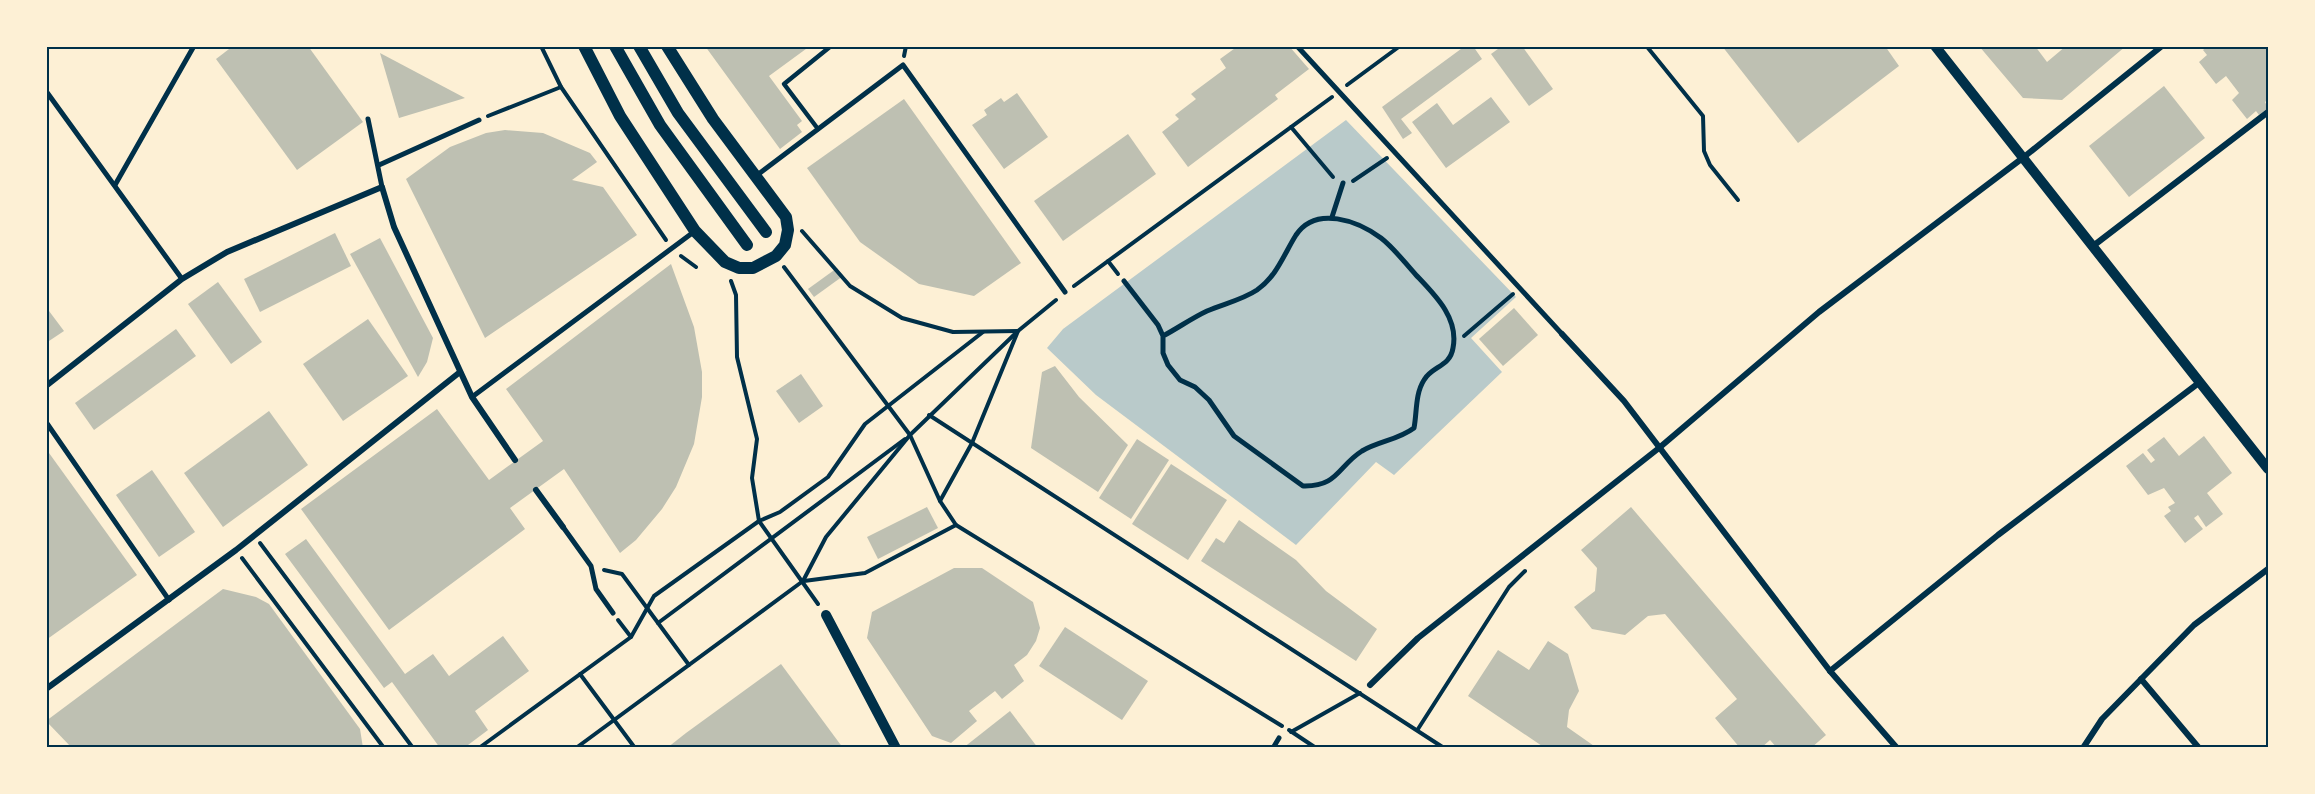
<svg xmlns="http://www.w3.org/2000/svg" width="2315" height="794" font-family="Overpass,sans-serif">
<style>
.green{fill:#b9caca}
.building{fill:#bec0b2}
.lines{fill:none;stroke-linecap:round;stroke-linejoin:round}
.path{stroke:#003049;stroke-width:4}
.service{stroke:#003049;stroke-width:4.5}
.pedestrian{stroke:#003049;stroke-width:5}
.minor{stroke:#003049;stroke-width:6}
.tertiary{stroke:#003049;stroke-width:10}
.secondary{stroke:#003049;stroke-width:12}
.neatline{fill:none;stroke:#003049;stroke-width:2}
</style>
<rect width="100%" height="100%" fill="#fdf0d5"/>
<!-- green -->
<polygon class="green" points="1346,120 1516,297 1471,338 1502,372 1394,475 1376,462 1296,545 1096,395 1047,348 1063,329"/>
<!-- building -->
<g class="building">
<polygon points="233,46 308,46 363,122 297,170 216,59"/>
<polygon points="705,46 810,46 769,76 802,121 797,125 802,132 780,149"/>
<polygon points="1238,46 1289,46 1309,69 1275,95 1278,99 1188,167 1162,132 1179,119 1175,115 1196,99 1191,94 1226,68 1220,59"/>
<polygon points="1465,46 1473,46 1482,59 1401,119 1412,133 1403,139 1382,107"/>
<polygon points="1502,46 1522,46 1553,89 1529,106 1491,54"/>
<polygon points="1722,46 1885,46 1899,66 1798,143"/>
<polygon points="1979,46 2035,46 2047,62 2066,46 2126,46 2062,100 2023,98"/>
<polygon points="2208,46 2268,46 2268,99 2265,102 2268,108 2259,115 2256,111 2247,119 2232,100 2239,93 2226,76 2216,84 2199,62 2207,55 2203,50"/>
<polygon points="380,53 465,98 399,118"/>
<polygon points="2164,86 2205,138 2129,197 2089,146"/>
<polygon points="1017,93 1048,137 1004,169 972,125 987,115 984,110 1001,98 1004,102"/>
<polygon points="1491,97 1510,122 1446,168 1412,122 1437,103 1453,125"/>
<polygon points="904,99 1021,263 974,296 919,284 860,242 807,168"/>
<polygon points="505,130 543,133 590,153 597,162 572,180 603,187 637,235 485,338 406,179 450,147 486,133"/>
<polygon points="1128,134 1156,174 1063,241 1034,201"/>
<polygon points="335,233 351,266 260,312 244,279"/>
<polygon points="380,238 433,338 427,362 418,377 350,254"/>
<polygon points="671,264 694,327 702,372 702,397 694,444 676,487 662,509 636,540 620,553 564,469 510,508 525,529 389,630 301,509 437,409 489,480 543,441 506,389"/>
<polygon points="837,268 843,276 814,297 808,289"/>
<polygon points="218,282 262,342 231,364 188,304"/>
<polygon points="46,307 64,331 46,343"/>
<polygon points="1514,308 1538,335 1503,366 1479,339"/>
<polygon points="368,319 408,376 343,421 303,364"/>
<polygon points="176,329 196,356 94,430 75,403"/>
<polygon points="1055,366 1079,397 1128,445 1098,492 1031,448 1042,372"/>
<polygon points="801,374 823,406 799,423 776,391"/>
<polygon points="269,411 308,465 223,527 184,473"/>
<polygon points="2204,436 2232,473 2207,493 2223,514 2206,527 2198,515 2194,518 2203,529 2185,543 2164,516 2171,511 2168,507 2175,503 2164,488 2148,495 2126,466 2143,453 2151,463 2155,460 2147,450 2164,437 2179,456"/>
<polygon points="1137,439 1169,460 1131,519 1099,498"/>
<polygon points="49,453 137,575 46,640 46,455"/>
<polygon points="1171,464 1227,500 1188,560 1132,524"/>
<polygon points="152,470 195,532 159,557 116,495"/>
<polygon points="927,507 938,528 878,559 867,537"/>
<polygon points="1631,507 1826,735 1811,748 1777,748 1770,740 1761,748 1740,748 1715,718 1737,699 1665,614 1648,616 1625,635 1592,629 1574,607 1595,591 1597,568 1581,550"/>
<polygon points="1239,520 1296,560 1326,591 1377,629 1356,661 1201,561 1216,538 1224,543"/>
<polygon points="306,539 405,674 433,654 449,676 503,636 529,671 475,711 488,730 464,748 440,748 392,682 384,688 285,554"/>
<polygon points="954,568 982,568 1033,602 1040,628 1036,641 1027,655 1014,665 1024,681 1002,699 995,691 969,711 977,721 951,743 932,736 867,638 872,612"/>
<polygon points="223,589 256,597 269,604 360,729 363,748 72,748 46,721"/>
<polygon points="1065,627 1148,681 1122,720 1039,666"/>
<polygon points="1548,641 1568,654 1579,691 1569,710 1567,727 1597,748 1545,748 1468,696 1498,650 1529,670"/>
<polygon points="781,664 843,748 667,748 686,733"/>
<polygon points="1010,711 1038,748 963,748"/>
</g>
<g class="lines">
<!-- path -->
<g class="path">
<polyline points="541,46 561,87 666,240"/>
<polyline points="1648,48 1703,116 1704,151 1710,165 1738,200"/>
<polyline points="904,56 906,46"/>
<polyline points="1347,85 1400,46"/>
<polyline points="488,116 561,87"/>
<polyline points="1291,127 1333,177"/>
<polyline points="1353,181 1387,158"/>
<polyline points="802,231 850,286 902,318 953,332 1018,331 972,443 940,501"/>
<polyline points="681,256 696,267"/>
<polyline points="1108,261 1118,274"/>
<polyline points="784,267 910,435 940,501 956,525 1282,726"/>
<polyline points="731,281 736,295 737,357 757,439 752,478 759,521 818,604"/>
<polyline points="1074,286 1332,97"/>
<polyline points="1464,336 1513,294"/>
<polyline points="929,415 1444,748"/>
<polyline points="260,543 413,748"/>
<polyline points="242,558 384,748"/>
<polyline points="604,570 622,574 689,665"/>
<polyline points="804,581 865,573 956,525"/>
<polyline points="618,620 631,637"/>
<polyline points="658,623 905,439"/>
<polyline points="580,674 635,748"/>
<polyline points="1418,729 1509,587 1525,571"/>
<polyline points="1289,730 1316,748"/>
<polyline points="1291,732 1360,693"/>
<polyline points="479,748 631,637 654,596 759,521 780,512 828,477 865,424 983,332"/>
<polyline points="576,748 803,581 826,537 910,435 1018,331 1056,300"/>
</g>
<!-- service -->
<polyline class="service" points="818,129 784,84 831,46"/>
<!-- pedestrian -->
<g class="pedestrian">
<polyline points="1297,46 1562,334"/>
<polyline points="46,91 182,279"/>
<polyline points="368,119 382,187"/>
<polyline points="379,165 479,120"/>
<polyline points="756,176 903,65 1065,292"/>
<polyline points="115,185 194,46"/>
<polyline points="1332,217 1343,183"/>
<path d="M1124,281L1158,325L1163,336V353L1168,365L1180,380L1195,387L1209,400L1234,436L1303,486C1338,487 1338,466 1362,451C1379,441 1398,440 1414,428C1417,413 1415,394 1424,380C1432,366 1450,367 1453,348C1459,318 1435,295 1416,275C1405,263 1394,248 1381,238C1358,221 1316,205 1296,235C1284,254 1277,276 1257,290C1242,300 1223,304 1207,311C1192,318 1178,328 1163,336"/>
<polyline points="472,397 695,231"/>
<polyline points="46,422 169,600"/>
<polyline points="563,527 591,566 596,589 613,613"/>
<polyline points="1273,748 1279,738"/>
</g>
<!-- minor -->
<g class="minor">
<polyline points="2093,246 2268,112"/>
<polyline points="1562,334 1624,401 1830,671 1897,748"/>
<polyline points="46,386 182,279 227,252 382,187 394,227 472,397 515,460"/>
<polyline points="536,490 563,527"/>
<polyline points="1830,671 1998,535 2200,382"/>
<polyline points="2141,679 2199,748"/>
<polyline points="1370,685 1418,638 1659,448 1819,312 2024,157 2162,46"/>
<polyline points="46,689 236,550 460,372"/>
<polyline points="2083,748 2102,719 2194,625 2268,569"/>
</g>
<!-- tertiary -->
<g class="tertiary">
<polyline points="1935,46 2268,469"/>
<polyline points="826,615 896,748"/>
</g>
<!-- secondary -->
<g class="secondary">
<polyline points="584,46 620,116 695,231 725,262 739,268 753,268 776,256 785,245 788,230 786,217 713,119 667,46"/>
<polyline points="615,46 660,125 747,245"/>
<polyline points="639,46 678,113 766,232"/>
</g>
</g>
<!-- border -->
<rect width="2315" height="794" fill="none" stroke="#fdf0d5" stroke-width="96"/>
<rect x="48" y="48" width="2219" height="698" class="neatline"/>
</svg>
